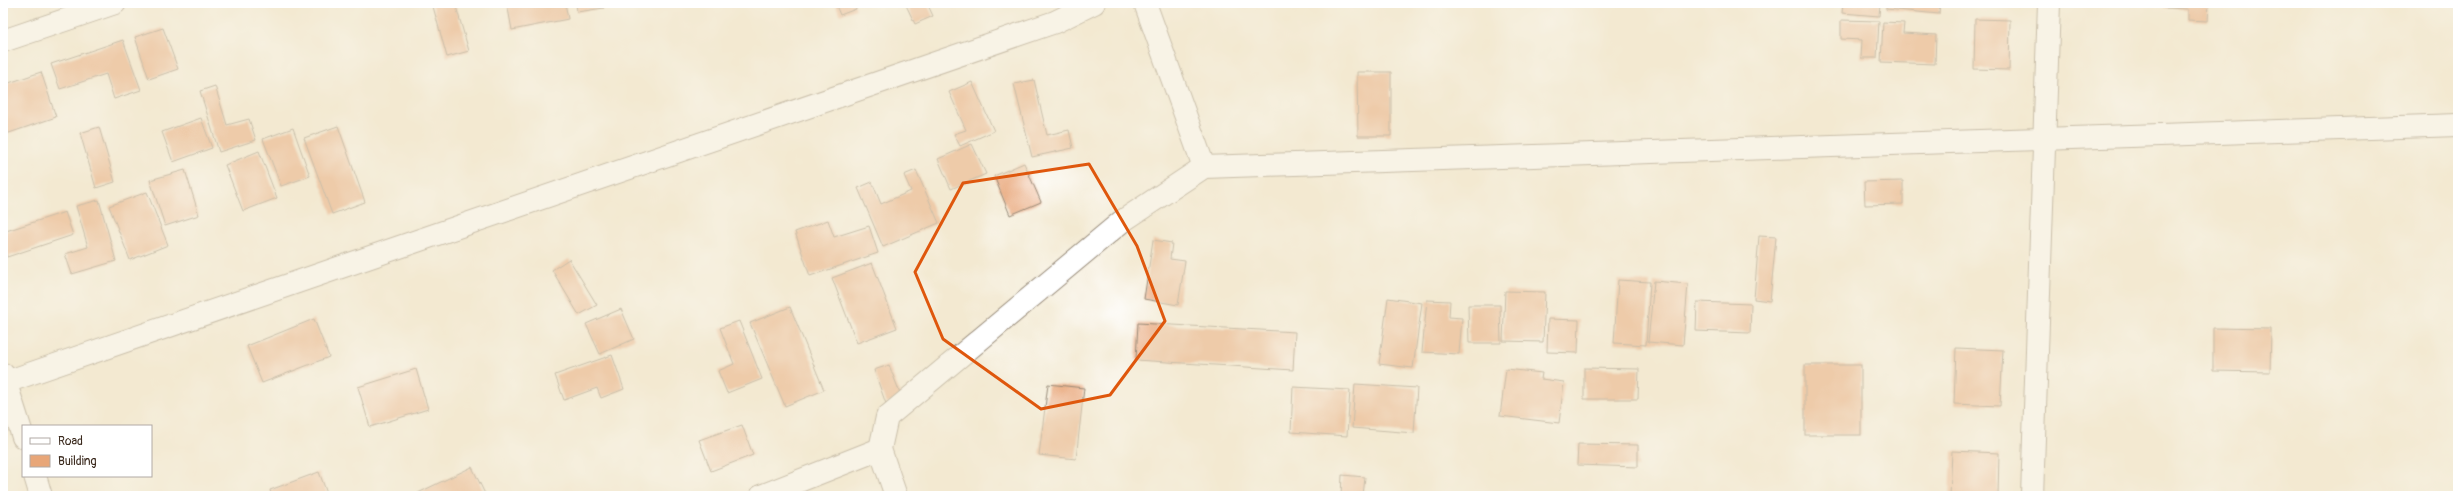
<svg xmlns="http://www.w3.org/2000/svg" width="2461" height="499" font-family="Pangolin,sans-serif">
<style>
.building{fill:#e8a678}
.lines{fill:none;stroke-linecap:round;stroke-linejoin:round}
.minor-casing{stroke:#978a78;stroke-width:24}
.minor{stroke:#fff;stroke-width:22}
.marked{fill:none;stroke:#df570d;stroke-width:3;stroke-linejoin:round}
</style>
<rect width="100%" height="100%" fill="#fff"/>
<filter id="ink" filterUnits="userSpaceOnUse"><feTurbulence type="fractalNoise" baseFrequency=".025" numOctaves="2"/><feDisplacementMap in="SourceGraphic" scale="8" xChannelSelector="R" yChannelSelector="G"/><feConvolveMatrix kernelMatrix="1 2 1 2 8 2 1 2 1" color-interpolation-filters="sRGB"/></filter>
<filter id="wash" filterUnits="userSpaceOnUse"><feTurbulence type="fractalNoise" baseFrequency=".012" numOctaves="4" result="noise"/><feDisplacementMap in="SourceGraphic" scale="16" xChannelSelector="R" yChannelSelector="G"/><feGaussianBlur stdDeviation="0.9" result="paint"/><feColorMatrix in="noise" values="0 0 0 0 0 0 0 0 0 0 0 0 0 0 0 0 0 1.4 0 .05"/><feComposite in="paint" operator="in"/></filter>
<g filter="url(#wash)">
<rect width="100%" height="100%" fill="#f3e9d1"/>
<g id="blocks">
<!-- building -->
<g class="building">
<polygon points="432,3 455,3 469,51 447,57"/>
<polygon points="507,3 565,3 568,19 512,30"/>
<polygon points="576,3 603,3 604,8 577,12"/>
<polygon points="835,3 854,3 856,9 840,15"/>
<polygon points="905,3 927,3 933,16 915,24"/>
<polygon points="1843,3 1880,3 1879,16 1842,13"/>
<polygon points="1886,3 1940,3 1939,14 1886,9"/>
<polygon points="2164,3 2209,3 2208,21 2188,20 2188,9 2164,8"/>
<polygon points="1975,19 2010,20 2009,70 1974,69"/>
<polygon points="1841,20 1879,21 1877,58 1861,58 1862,40 1841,39"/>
<polygon points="1883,22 1904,23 1903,33 1936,35 1935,64 1881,62"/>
<polygon points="163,28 178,69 149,79 135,37"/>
<polygon points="123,40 141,90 114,99 106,74 60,89 51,64"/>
<polygon points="41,72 56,117 3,135 3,85"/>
<polygon points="1357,72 1391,72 1391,136 1358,136"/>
<polygon points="1034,80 1047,135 1069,130 1073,148 1032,157 1014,84"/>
<polygon points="972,82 994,131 960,146 954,134 966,130 949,92"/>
<polygon points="215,86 227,125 249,119 256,140 219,152 200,91"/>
<polygon points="201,118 212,148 173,162 162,132"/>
<polygon points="338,126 365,202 332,214 304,138"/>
<polygon points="99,127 115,182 96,188 80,133"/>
<polygon points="293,128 310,176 281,186 263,139"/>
<polygon points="972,144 986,174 951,189 938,159"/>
<polygon points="259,151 277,198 243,211 225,165"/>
<polygon points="1024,163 1041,202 1010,215 994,176"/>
<polygon points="185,170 199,215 165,226 150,180"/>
<polygon points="916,170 939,223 883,247 858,188 872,182 881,204 911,191 904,175"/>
<polygon points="1903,181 1903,204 1865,205 1864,182"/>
<polygon points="147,192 168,245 130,260 109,206"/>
<polygon points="99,200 116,261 72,274 65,254 88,247 76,206"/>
<polygon points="65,212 73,235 7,257 3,244 3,232"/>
<polygon points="828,220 834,237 869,226 878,253 810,276 795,232"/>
<polygon points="1759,236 1776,237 1770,301 1754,299"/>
<polygon points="1153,240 1172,243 1170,259 1185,261 1178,305 1144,299"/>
<polygon points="569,259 597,305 579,315 552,270"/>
<polygon points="872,263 897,328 857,343 832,278"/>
<polygon points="1618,280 1650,282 1646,345 1614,343"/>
<polygon points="1654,281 1688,284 1683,345 1648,342"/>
<polygon points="1505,291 1545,292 1543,342 1503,341"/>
<polygon points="1388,298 1422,303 1413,368 1379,364"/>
<polygon points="1427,300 1450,301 1449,317 1462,318 1459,354 1422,352"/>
<polygon points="1697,302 1751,304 1750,333 1696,331"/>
<polygon points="1468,305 1500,305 1501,343 1469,343"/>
<polygon points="790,307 824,390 785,406 750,323"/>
<polygon points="621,309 634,339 600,354 586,324"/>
<polygon points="314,319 329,357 262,383 247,346"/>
<polygon points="1548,319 1579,320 1578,353 1547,352"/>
<polygon points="739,321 762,379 727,393 718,371 734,364 720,328"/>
<polygon points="1138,323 1295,332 1293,370 1136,360"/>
<polygon points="2213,328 2271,329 2270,372 2213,371"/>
<polygon points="1956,348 2003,350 2000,406 1954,404"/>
<polygon points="612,355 624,389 601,398 597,388 564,400 555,375"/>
<polygon points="889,365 902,398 886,404 874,370"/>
<rect x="1805" y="365" width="56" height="70"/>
<polygon points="1584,368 1639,369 1638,399 1584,399"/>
<polygon points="416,369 428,409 370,427 358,387"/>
<polygon points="1506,369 1542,373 1541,379 1564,382 1559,423 1500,416"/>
<polygon points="1048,384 1084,388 1076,459 1039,455"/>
<polygon points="1355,384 1417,388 1414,433 1352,428"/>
<polygon points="1293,387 1350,390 1347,436 1291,432"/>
<polygon points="742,425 753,455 711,471 699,440"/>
<polygon points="1578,444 1638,445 1638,467 1577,465"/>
<polygon points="1952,451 1999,453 1998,496 1950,496"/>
<polygon points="472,467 486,496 419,496 418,493"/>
<polygon points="319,472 328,496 272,496 270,490"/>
<polygon points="1342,475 1365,477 1363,496 1341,496"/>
</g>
</g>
</g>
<g filter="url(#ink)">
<use href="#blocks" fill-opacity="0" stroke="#978a78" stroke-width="1"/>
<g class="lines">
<!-- minor casing -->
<g class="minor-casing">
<g id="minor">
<polyline points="1145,3 1204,167"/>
<polyline points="3,41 115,3"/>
<polyline points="3,374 23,437"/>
<polyline points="6,382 1055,22 1094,3"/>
<polyline points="35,476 41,496"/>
<polyline points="761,496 880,449"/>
<polyline points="896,496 880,449 887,417 1121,222 1204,167 2458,125"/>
<polyline points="2032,496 2049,3"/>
</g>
</g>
<!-- minor -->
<use href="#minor" class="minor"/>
</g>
</g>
<!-- marked area -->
<path d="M0 0H2461V499H0ZM1089,164L1137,246L1165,321L1110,395L1041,409L943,339L915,272L963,183Z" fill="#f3e9d1" fill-opacity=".55" fill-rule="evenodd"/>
<path class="marked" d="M1089,164L1137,246L1165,321L1110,395L1041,409L943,339L915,272L963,183Z"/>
<!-- margin -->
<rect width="2461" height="499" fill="none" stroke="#fff" stroke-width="16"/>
<!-- legend -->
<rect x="22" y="425" width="130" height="52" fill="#ffffff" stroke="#b1aaa5"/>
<rect x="30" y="438" width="20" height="6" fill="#ffffff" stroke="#b1aaa5"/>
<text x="58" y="445" font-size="12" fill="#3b2a1e">Road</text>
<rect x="30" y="455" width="20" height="12" fill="#e8a678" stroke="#b1aaa5"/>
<text x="58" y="465" font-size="12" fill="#3b2a1e">Building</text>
</svg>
